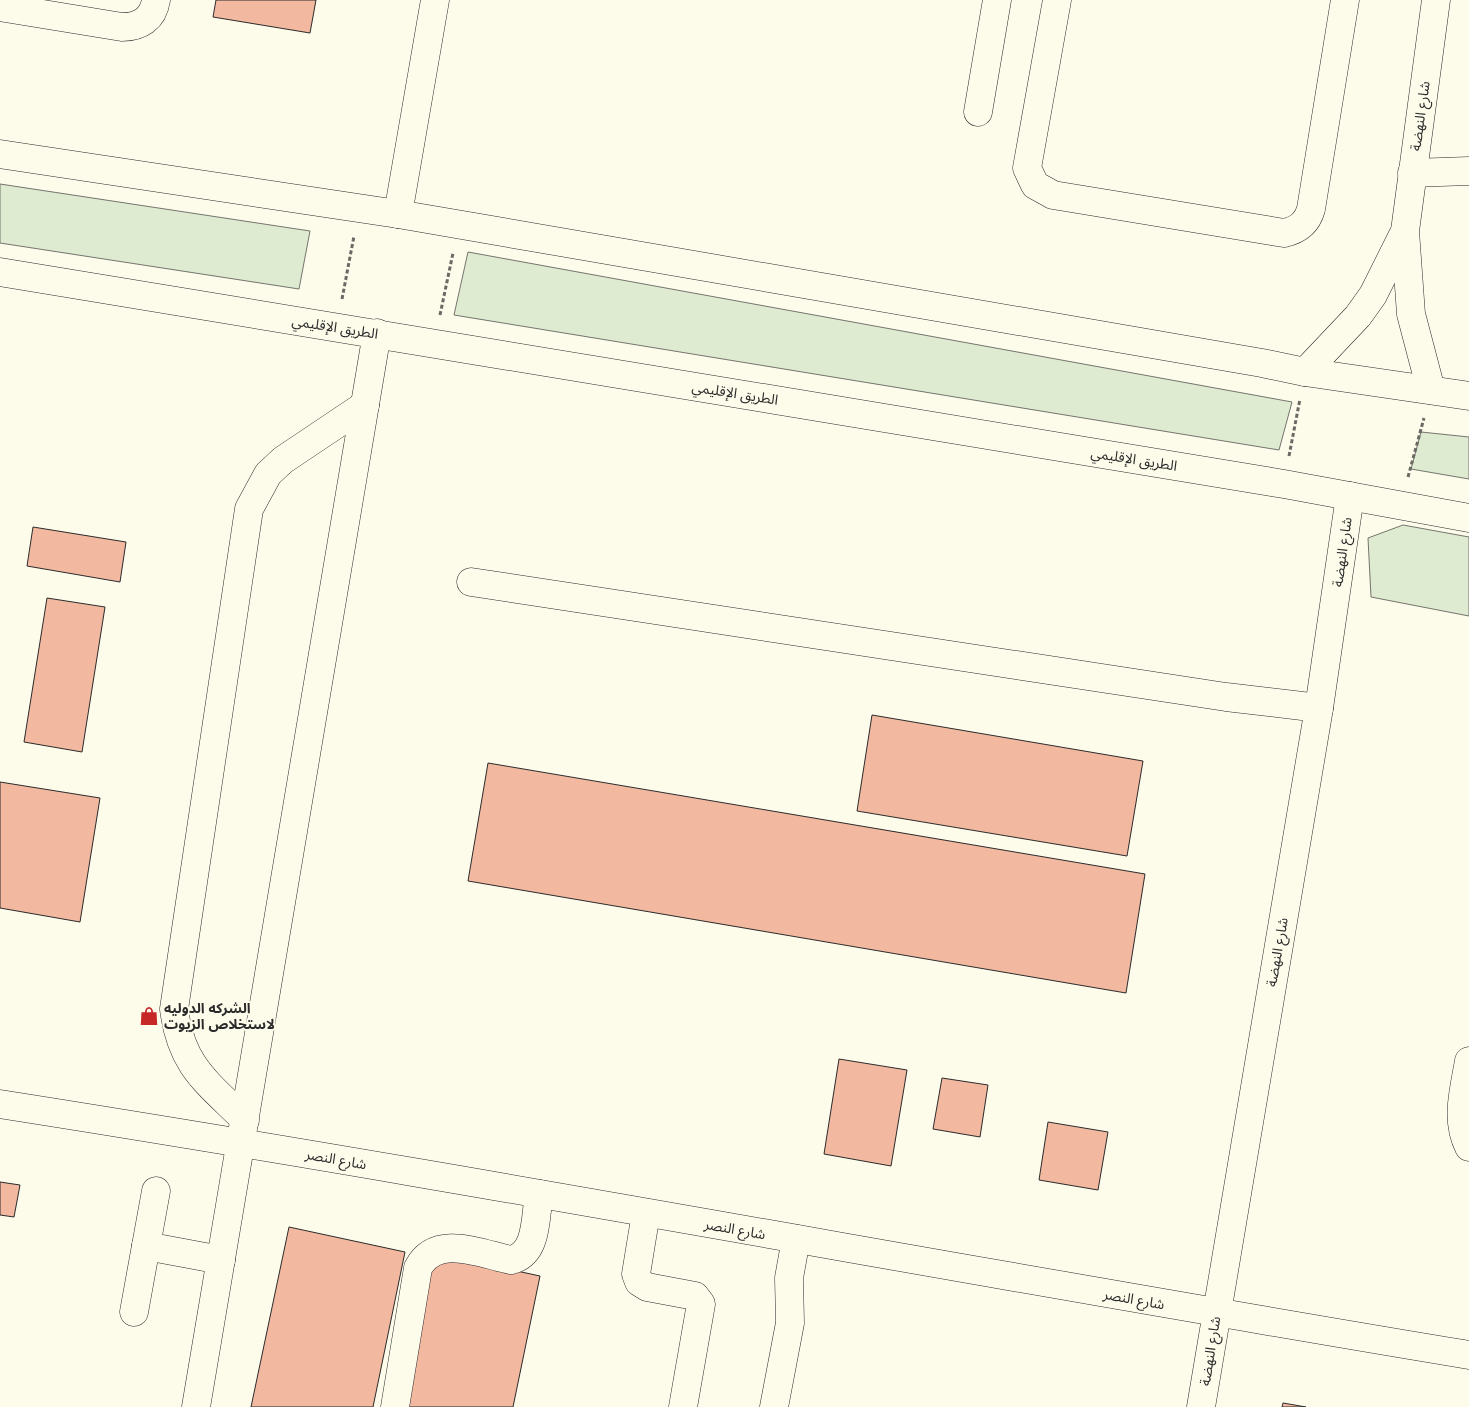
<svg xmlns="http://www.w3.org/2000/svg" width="1469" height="1407" font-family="Arial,'Noto Sans Arabic',sans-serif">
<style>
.green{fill:#deebd1;stroke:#74746e}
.building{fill:#f2b8a0;stroke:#2b2b2b}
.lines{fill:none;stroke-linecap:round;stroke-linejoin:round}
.minor-casing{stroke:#2b2b2b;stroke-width:29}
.highway-casing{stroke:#2b2b2b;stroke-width:29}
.path{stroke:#6a6964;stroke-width:3;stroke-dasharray:4 2.5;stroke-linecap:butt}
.minor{stroke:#fdfbea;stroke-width:28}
.highway{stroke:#fdfbea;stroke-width:28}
.labels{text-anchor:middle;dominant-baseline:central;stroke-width:4;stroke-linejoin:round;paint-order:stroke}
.street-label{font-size:14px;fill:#2b2b2b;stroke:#fdfbea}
.poi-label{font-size:14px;font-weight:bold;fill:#2b2b2b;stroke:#fdfbea;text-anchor:start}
</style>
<rect width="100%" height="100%" fill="#fdfbea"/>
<!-- green -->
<g class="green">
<polygon points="0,184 310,231 299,289 0,243"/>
<polygon points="468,252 1292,402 1279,450 454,315"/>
<polygon points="1421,432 1469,437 1469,479 1411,469"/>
<polygon points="1403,525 1469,537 1469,616 1371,597 1368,538"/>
</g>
<!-- building -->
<g class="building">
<polygon points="216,0 316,0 310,33 213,17"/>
<polygon points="33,527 126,542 120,582 27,566"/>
<polygon points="47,598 105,607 82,752 24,742"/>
<polygon points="872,715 1143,761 1127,856 857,811"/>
<polygon points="488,763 1145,874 1126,993 468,881"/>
<polygon points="0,782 100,798 80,922 0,908"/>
<polygon points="839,1059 907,1070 891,1166 824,1154"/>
<polygon points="942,1078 988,1085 980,1137 933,1129"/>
<polygon points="1048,1122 1108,1132 1098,1190 1039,1180"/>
<polygon points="0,1182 20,1185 14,1217 0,1215"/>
<polygon points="289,1227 405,1252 373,1407 251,1407"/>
<polygon points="433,1253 540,1276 513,1407 401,1407"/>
<polygon points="1283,1403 1306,1407 1282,1407"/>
</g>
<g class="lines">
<!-- minor casing -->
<g class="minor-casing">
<g id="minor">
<path d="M1057,0L1027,168L1035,185L1053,195L1284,233C1298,230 1307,223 1311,209L1345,0"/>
<path d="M0,7L122,27C140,27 153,19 156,0"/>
<polyline points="978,112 997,0"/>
<polyline points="1412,173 1469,171"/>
<polyline points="398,214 435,0"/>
<polyline points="1305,372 1358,316 1373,295 1403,235"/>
<polyline points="1431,390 1411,314 1405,231 1436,0"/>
<polyline points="471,582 1226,697 1319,708"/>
<path d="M1469,1061C1464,1090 1455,1120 1469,1147"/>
<path d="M0,1104C491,1181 979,1274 1469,1355"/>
<path d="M245,1120C207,1082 181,1066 174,1009L249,509L268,474L283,460L365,405"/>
<polyline points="646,1213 636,1274 639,1282 647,1287 695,1296 701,1304 683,1407"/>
<polyline points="146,1246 221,1260"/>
<polyline points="134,1312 156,1191"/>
<polyline points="196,1407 377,333"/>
<path d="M395,1407L418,1268C436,1233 481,1254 511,1260C538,1254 535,1217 539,1194"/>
<polyline points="774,1407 790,1323 789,1278 796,1239"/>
<polyline points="1201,1407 1319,708 1350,496"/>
</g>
</g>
<!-- highway casing -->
<g class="highway-casing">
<g id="highway">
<polyline points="0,154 398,214 1262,363 1305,372 1469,396"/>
<polyline points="0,272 1284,484 1469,518"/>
</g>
</g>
<!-- path -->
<g class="path">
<polyline points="342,299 354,236"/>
<polyline points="440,315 453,253"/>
<polyline points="1289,456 1300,399"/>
<polyline points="1408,477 1424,418"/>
</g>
<!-- minor -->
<use href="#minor" class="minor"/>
<!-- highway -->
<use href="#highway" class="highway"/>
</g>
<!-- icons -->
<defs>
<g id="shop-bare" transform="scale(1.5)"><path d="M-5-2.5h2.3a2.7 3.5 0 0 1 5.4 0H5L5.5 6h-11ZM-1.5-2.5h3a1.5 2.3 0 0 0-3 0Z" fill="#c62828" stroke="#fdfbea" stroke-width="2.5" paint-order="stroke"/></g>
</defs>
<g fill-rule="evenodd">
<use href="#shop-bare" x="149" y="1016"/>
</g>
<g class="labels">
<!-- street labels -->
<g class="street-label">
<text transform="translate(1420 116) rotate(-82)">شارع النهضة</text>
<text transform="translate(335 327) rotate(9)">الطريق الإقليمي</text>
<text transform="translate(735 393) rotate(9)">الطريق الإقليمي</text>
<text transform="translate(1134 459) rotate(9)">الطريق الإقليمي</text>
<text transform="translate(1342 552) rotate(-82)">شارع النهضة</text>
<text transform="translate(1277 952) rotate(-80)">شارع النهضة</text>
<text transform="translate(336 1159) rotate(10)">شارع النصر</text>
<text transform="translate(735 1229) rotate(10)">شارع النصر</text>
<text transform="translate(1134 1299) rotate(10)">شارع النصر</text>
<text transform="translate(1210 1351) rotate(-81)">شارع النهضة</text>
</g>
<!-- poi labels -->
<g class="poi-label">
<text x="164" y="1008">الشركه الدوليه<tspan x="164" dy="16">لاستخلاص الزيوت</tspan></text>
</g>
</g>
</svg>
